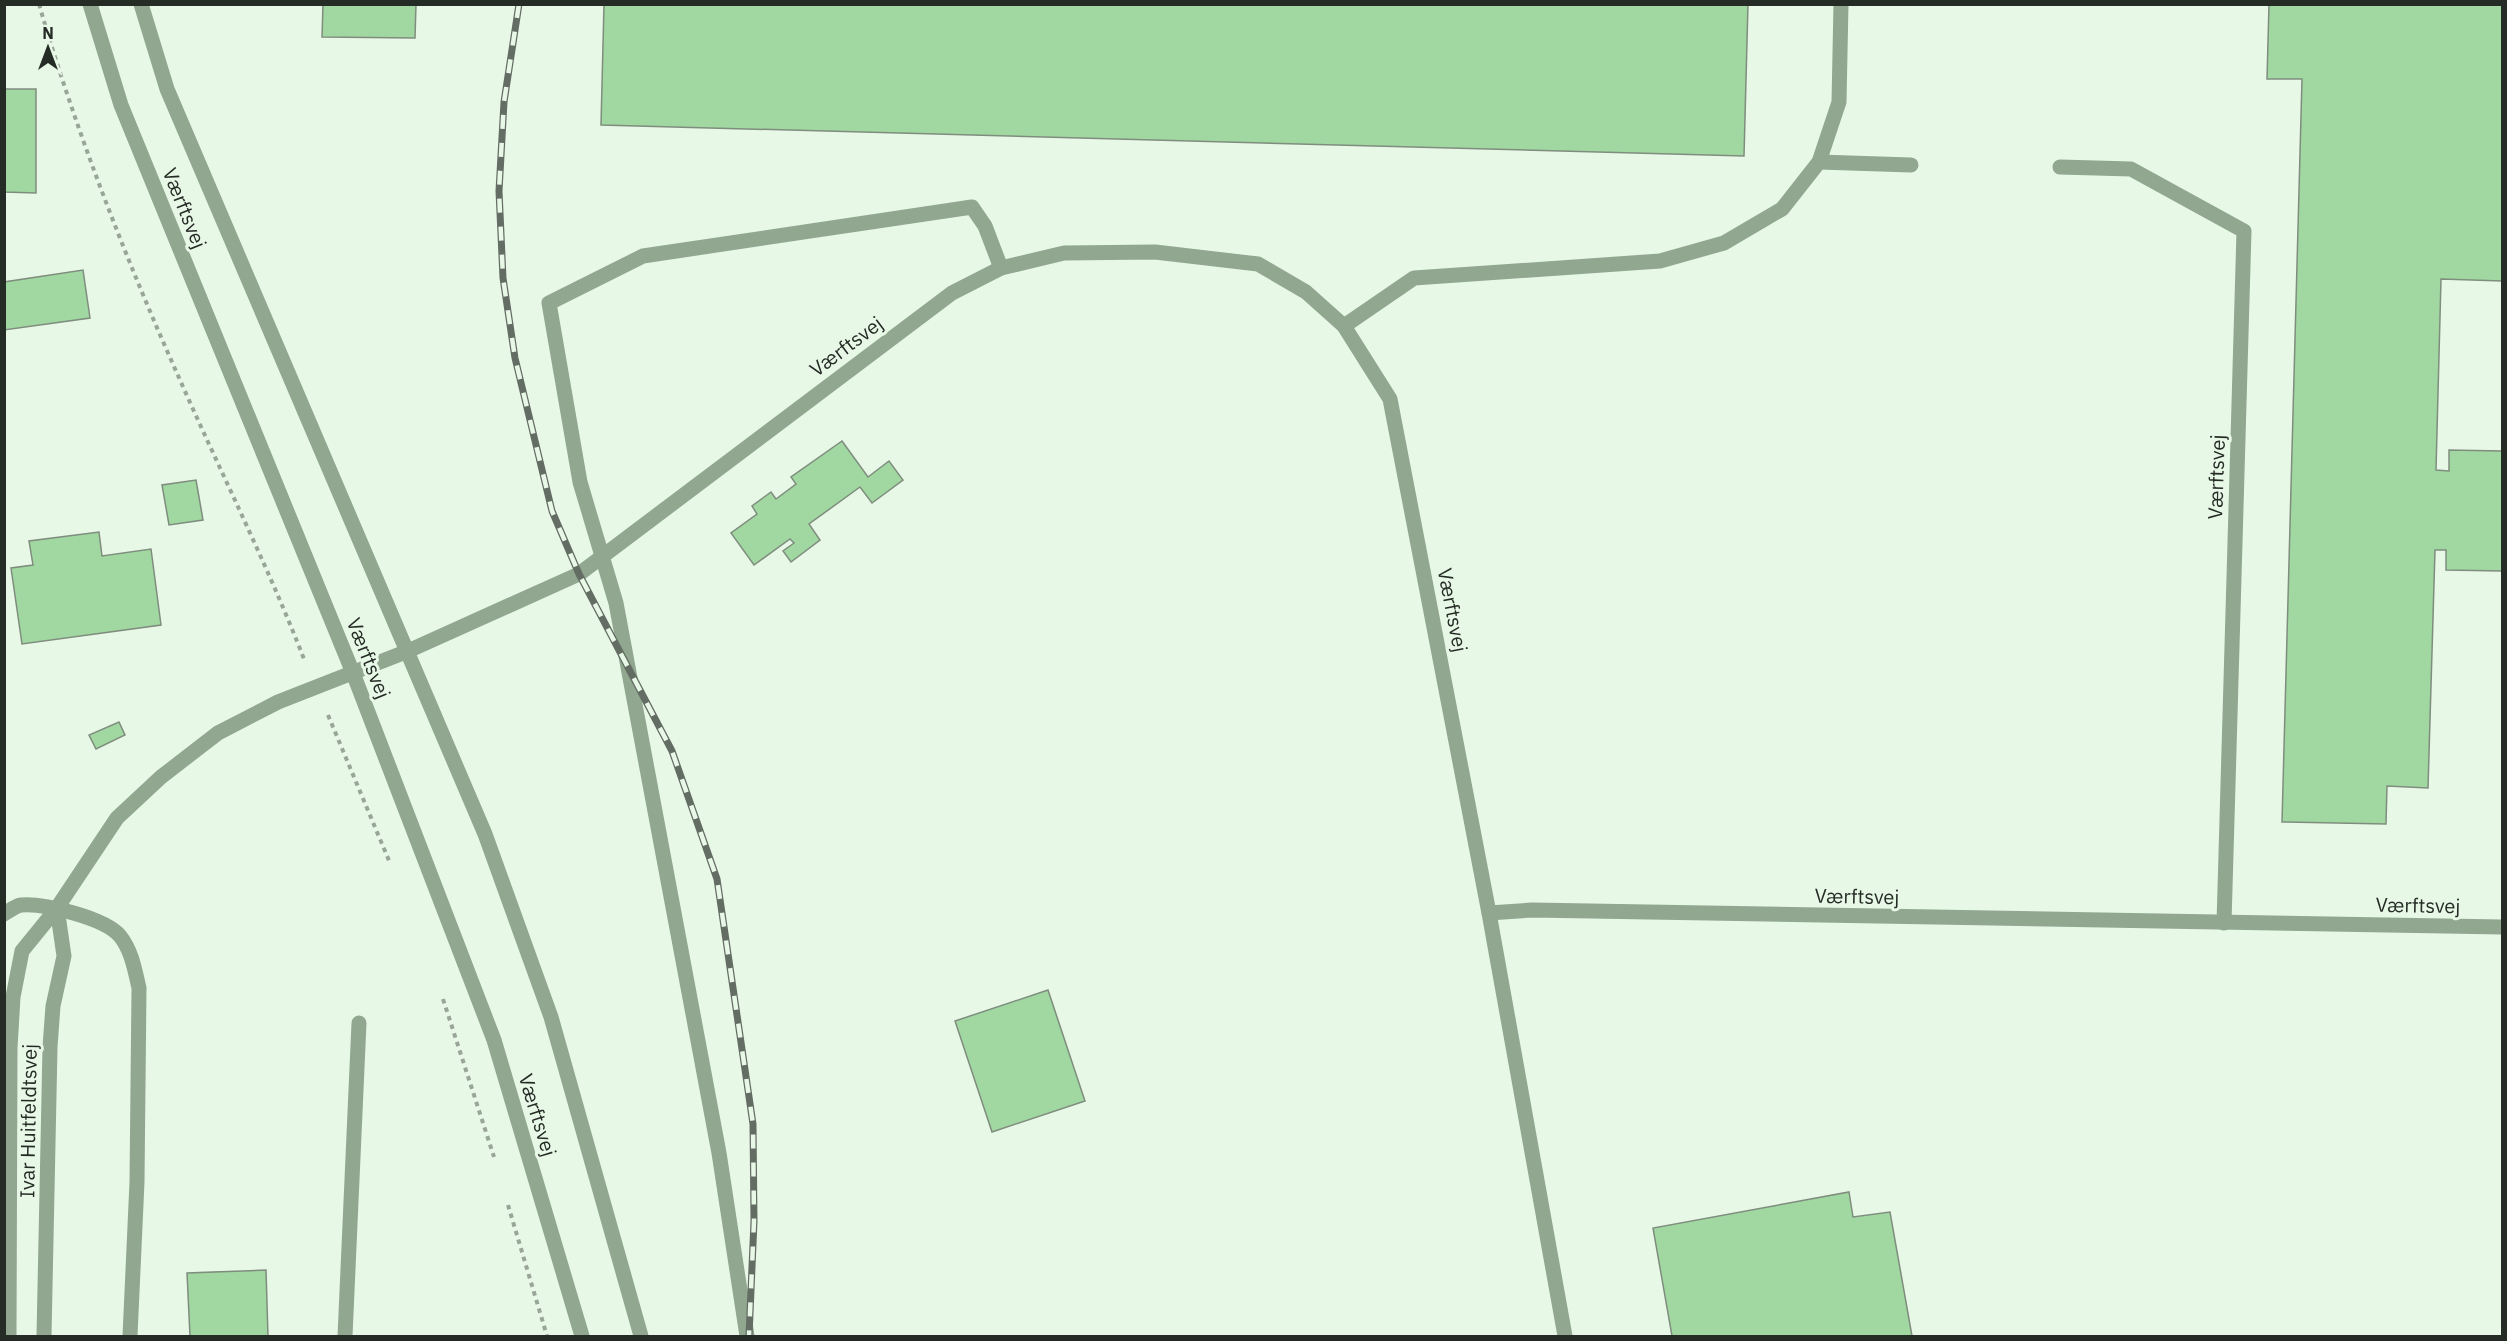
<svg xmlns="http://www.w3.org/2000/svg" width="2507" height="1341" font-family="'IBM Plex Sans',sans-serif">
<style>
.building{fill:#a1d7a0;stroke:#7f8d7e;stroke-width:1.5}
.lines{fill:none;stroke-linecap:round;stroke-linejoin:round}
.path{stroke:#99a598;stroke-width:4;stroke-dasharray:4.5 4.5;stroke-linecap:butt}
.service{stroke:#91a790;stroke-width:15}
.minor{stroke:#91a790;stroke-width:15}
.tertiary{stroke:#91a790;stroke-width:15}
.rail-casing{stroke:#646d64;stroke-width:7}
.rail{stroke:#e8f8e7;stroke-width:4.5;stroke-dasharray:14;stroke-linecap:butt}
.labels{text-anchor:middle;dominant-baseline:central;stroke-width:6;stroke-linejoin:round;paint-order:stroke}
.street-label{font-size:20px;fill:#252b25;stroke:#e8f8e7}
</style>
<rect width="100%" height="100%" fill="#e8f8e7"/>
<!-- building -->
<g class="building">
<polygon points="323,4 416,4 415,38 322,37"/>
<polygon points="604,4 1748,4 1744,156 601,125"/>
<polygon points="2269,4 2502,4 2502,281 2441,279 2436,470 2449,471 2449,450 2502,451 2502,571 2446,570 2446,550 2435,550 2428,788 2387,786 2386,824 2282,822 2302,79 2267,79"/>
<polygon points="4,89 36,89 36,193 4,192"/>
<polygon points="83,270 90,318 4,330 4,282"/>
<polygon points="842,441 868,477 889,461 903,480 872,503 860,487 809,524 820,540 791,562 783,551 794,543 790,539 754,565 731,533 757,514 752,506 771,492 776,499 796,484 791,477"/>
<polygon points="196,480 203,520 169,525 162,485"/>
<polygon points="99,532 102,556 151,549 161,625 22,644 11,568 33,565 29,541"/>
<polygon points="119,722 125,735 96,749 89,735"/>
<polygon points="1048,990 1085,1101 992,1132 955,1021"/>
<polygon points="1849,1192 1853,1217 1890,1212 1912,1336 1672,1336 1653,1228"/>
<polygon points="266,1270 268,1336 190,1336 187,1273"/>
</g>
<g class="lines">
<!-- path -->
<g class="path">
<path d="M39,4C75,129 127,262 180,380C221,473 267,564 304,659"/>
<polyline points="328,715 390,863"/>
<polyline points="443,999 494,1157"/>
<polyline points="508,1205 547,1336"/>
</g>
<!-- service -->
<g class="service">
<polyline points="1819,162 1911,165"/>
<polyline points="2060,167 2131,169 2244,231 2224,923"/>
<polyline points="1344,326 1414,278 1660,261 1724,243 1782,209 1819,162 1839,102 1841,4"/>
<polyline points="1489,913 1532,910 2502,927"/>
<path d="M4,914C9,911 15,906 21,905C44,903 105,918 120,936C132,951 135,971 139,988L137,1182L130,1336"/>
<polyline points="345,1336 359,1023"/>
<polyline points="747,1336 719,1153 616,603 580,482 549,303 643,256 972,207 985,226 1001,268"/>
</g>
<!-- minor -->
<polyline class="minor" points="408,651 579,574 952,293 1001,268 1064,253 1155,252 1258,264 1306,292 1344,326 1390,399 1489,913 1565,1336"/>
<!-- tertiary -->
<g class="tertiary">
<polyline points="90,4 121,105 353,673 494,1040 582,1336"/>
<polyline points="141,4 167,89 485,834 551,1017 641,1336"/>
<polyline points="9,1336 10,1048 13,997 22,951 57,908 117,818 161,777 218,733 278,702 408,651"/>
<polyline points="44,1336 50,1047 53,1006 64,956 57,908"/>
</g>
<!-- rail casing -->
<g class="rail-casing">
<polyline id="rail" points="519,4 504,102 499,191 503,278 515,358 552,511 579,574 672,751 717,879 753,1124 754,1221 749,1336"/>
</g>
<!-- rail -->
<use href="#rail" class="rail"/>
</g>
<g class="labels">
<!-- street labels -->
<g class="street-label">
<text transform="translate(185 208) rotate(68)">Værftsvej</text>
<text transform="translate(846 346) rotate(-37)">Værftsvej</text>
<text transform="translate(2216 477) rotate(-88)">Værftsvej</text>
<text transform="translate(1453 610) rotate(79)">Værftsvej</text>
<text transform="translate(369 658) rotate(68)">Værftsvej</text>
<text transform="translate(1857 896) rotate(1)">Værftsvej</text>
<text transform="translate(2418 905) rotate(1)">Værftsvej</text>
<text transform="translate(538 1115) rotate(73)">Værftsvej</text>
<text transform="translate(28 1121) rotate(-89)">Ivar Huitfeldtsvej</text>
</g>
</g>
<!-- border -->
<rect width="2507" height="1341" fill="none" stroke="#252b25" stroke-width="12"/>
<!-- north arrow -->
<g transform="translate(48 48)" stroke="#e8f8e7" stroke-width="4.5" paint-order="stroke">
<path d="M0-4.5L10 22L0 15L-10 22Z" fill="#252b25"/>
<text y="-9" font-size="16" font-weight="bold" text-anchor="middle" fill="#252b25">N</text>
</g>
</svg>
